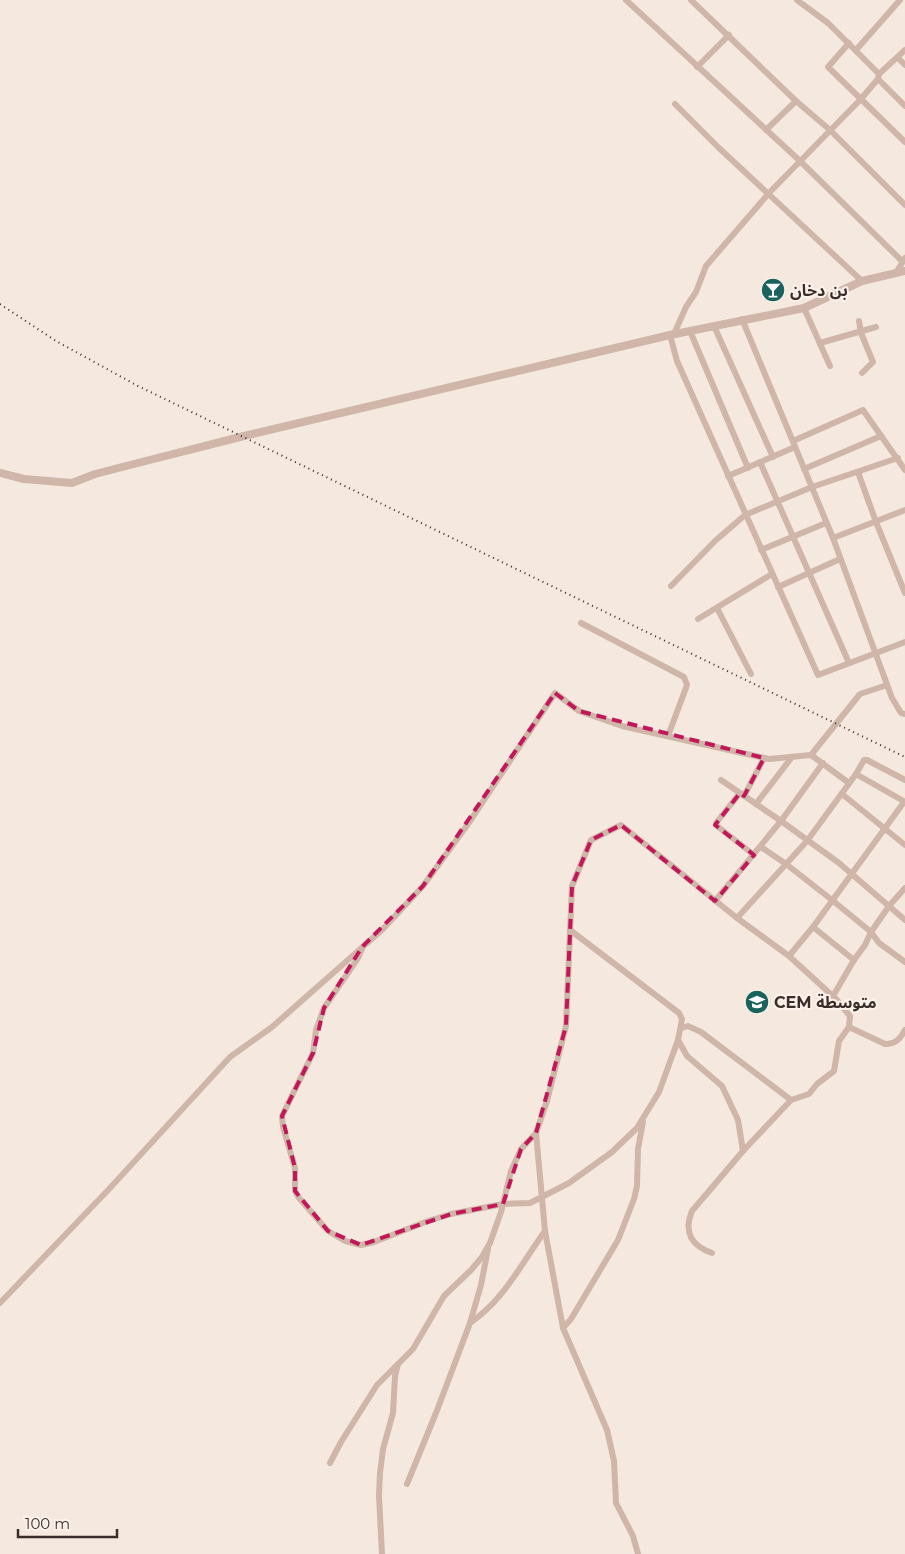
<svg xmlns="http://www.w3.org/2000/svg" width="905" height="1554" font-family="Montserrat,'Noto Sans Arabic',sans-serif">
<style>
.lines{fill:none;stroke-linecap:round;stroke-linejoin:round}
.minor{stroke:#cfb6a8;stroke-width:6}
.tertiary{stroke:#cfb6a8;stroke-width:8}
.rail{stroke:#3b2d29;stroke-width:2;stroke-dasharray:1 4;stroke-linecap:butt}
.marked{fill:none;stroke:#c2185b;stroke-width:4;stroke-dasharray:10 6;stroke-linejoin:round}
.labels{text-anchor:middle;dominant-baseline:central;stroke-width:4;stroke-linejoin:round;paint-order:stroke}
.poi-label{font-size:16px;font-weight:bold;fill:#3b2d29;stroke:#fcf2eb;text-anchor:start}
</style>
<rect width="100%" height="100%" fill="#f5e8de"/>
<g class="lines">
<!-- minor -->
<g class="minor">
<polyline points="626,0 800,161 902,261"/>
<polyline points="691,0 796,101 830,130 905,205"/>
<polyline points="797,0 828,23 879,74"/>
<polyline points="849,43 828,67 905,142"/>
<polyline points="856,50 900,0"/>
<polyline points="898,58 905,65"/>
<polyline points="697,67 729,35"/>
<polyline points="878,79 905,106"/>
<polyline points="675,104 719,148 862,281"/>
<polyline points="766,130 796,101"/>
<polyline points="896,273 905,258"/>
<polyline points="804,308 830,366"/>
<polyline points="742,319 833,538 892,698 901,713 905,714"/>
<polyline points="859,321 861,333 873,362 862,373"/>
<polyline points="714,326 773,457"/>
<polyline points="690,331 748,468"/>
<polyline points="674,334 686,307 696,292 706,266 769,193 860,100 878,79 879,74 905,50"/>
<polyline points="670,335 677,361 818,675 905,642"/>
<polyline points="820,343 876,327"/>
<polyline points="793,441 863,410 905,470"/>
<polyline points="760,462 849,663"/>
<polyline points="804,469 881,436"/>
<polyline points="858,472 876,522 905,593"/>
<polyline points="728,476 795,447"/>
<polyline points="833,538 905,510"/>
<polyline points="761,550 826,523"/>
<polyline points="671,586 715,541 745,515 812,487 898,458"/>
<polyline points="778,587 840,559"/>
<polyline points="717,608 751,674"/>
<polyline points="698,619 772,574"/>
<polyline points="581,623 684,677 687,685 668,736"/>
<polyline points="811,755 849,783"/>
<polyline points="856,774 864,760 867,760 905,780"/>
<polyline points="721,780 781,821 839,863 905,920"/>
<polyline points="740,793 716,823 717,826 754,855"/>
<polyline points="842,794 905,845"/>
<polyline points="744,796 764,758"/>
<polyline points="756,804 792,757"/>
<polyline points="761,847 786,864 832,900 871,932 879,943 905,962"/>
<polyline points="715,901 781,821 823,763"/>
<polyline points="813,927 854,960"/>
<polyline points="570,930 679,1013 682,1019 678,1040 687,1056 722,1086 738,1120 743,1151"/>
<polyline points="362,949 358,958 324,1008 316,1030 313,1053 282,1116 283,1127 295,1168 295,1191 299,1198 328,1231 345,1241 361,1245 374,1242 428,1221 451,1214 503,1204 530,1203 569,1183 612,1152 637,1128 659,1092 678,1040"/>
<polyline points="789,956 813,927 904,802"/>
<polyline points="833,996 854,960 865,945 871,932 889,906 905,888"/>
<path d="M849,1027L885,1044C895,1045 901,1038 905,1030"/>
<polyline points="682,1028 688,1026 701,1032 791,1100"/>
<path d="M712,1253C692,1246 683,1233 692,1211L743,1151L791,1100L809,1094L817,1084L834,1071L839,1041L849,1027L850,1016L836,999L789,956L737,918L807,841L856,774L905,802"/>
<polyline points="0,1303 110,1188 230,1057 272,1027 383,929 423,886 468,824 555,693 579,711 622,726 769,759 811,755 860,694 887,685"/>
<path d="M470,1323C504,1300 521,1264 545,1231"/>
<polyline points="563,1328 571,1319 618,1240 634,1199 637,1186 638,1149 643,1122"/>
<polyline points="330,1463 341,1442 377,1385 397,1365"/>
<polyline points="407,1484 436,1413 470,1323 481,1285 488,1249"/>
<polyline points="382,1554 379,1496 380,1473 383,1449 393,1413 395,1376 398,1364 413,1349 444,1296 471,1270 482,1257 490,1243 501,1212 511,1171 521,1149 536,1133"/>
<polyline points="638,1554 633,1536 616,1503 614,1461 607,1430 563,1328 545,1231 536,1133 547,1101 566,1026 572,886 591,840 621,825 737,918"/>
</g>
<!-- tertiary -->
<polyline class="tertiary" points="0,473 24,479 72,483 95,474 134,464 244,436 670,335 804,308 862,281 905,271"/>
<!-- rail -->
<polyline class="rail" points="0,304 56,341 138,386 905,757"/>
</g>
<!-- marked area -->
<path class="marked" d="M555,693L579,711L764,758L744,796L740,793L715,825L754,855L715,901L621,825L591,840L572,886L566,1026L536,1133L521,1149L503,1204L451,1214L361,1245L328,1231L295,1191V1168L282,1116L313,1053L324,1008L362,947L423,886Z"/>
<!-- icons -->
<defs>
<g id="bar-disc" transform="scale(1.25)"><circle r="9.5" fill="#19625e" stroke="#fcf2eb"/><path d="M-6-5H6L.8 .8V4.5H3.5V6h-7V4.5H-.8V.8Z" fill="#fff"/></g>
<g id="school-disc" transform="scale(1.25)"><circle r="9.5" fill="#19625e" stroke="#fcf2eb"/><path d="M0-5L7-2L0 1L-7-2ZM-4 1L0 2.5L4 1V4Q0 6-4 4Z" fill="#fff"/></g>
</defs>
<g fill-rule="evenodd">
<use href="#bar-disc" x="773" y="290"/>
<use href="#school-disc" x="757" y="1002"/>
</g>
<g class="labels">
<!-- poi labels -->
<g class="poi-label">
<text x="790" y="290">بن دخان</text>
<text x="774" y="1002">CEM متوسطة</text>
</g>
</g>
<!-- scale -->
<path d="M18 1529v8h99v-8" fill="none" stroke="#3b2d29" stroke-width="2.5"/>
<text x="25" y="1529" font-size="15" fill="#3b2d29" stroke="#fcf2eb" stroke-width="4" paint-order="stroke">100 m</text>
</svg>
